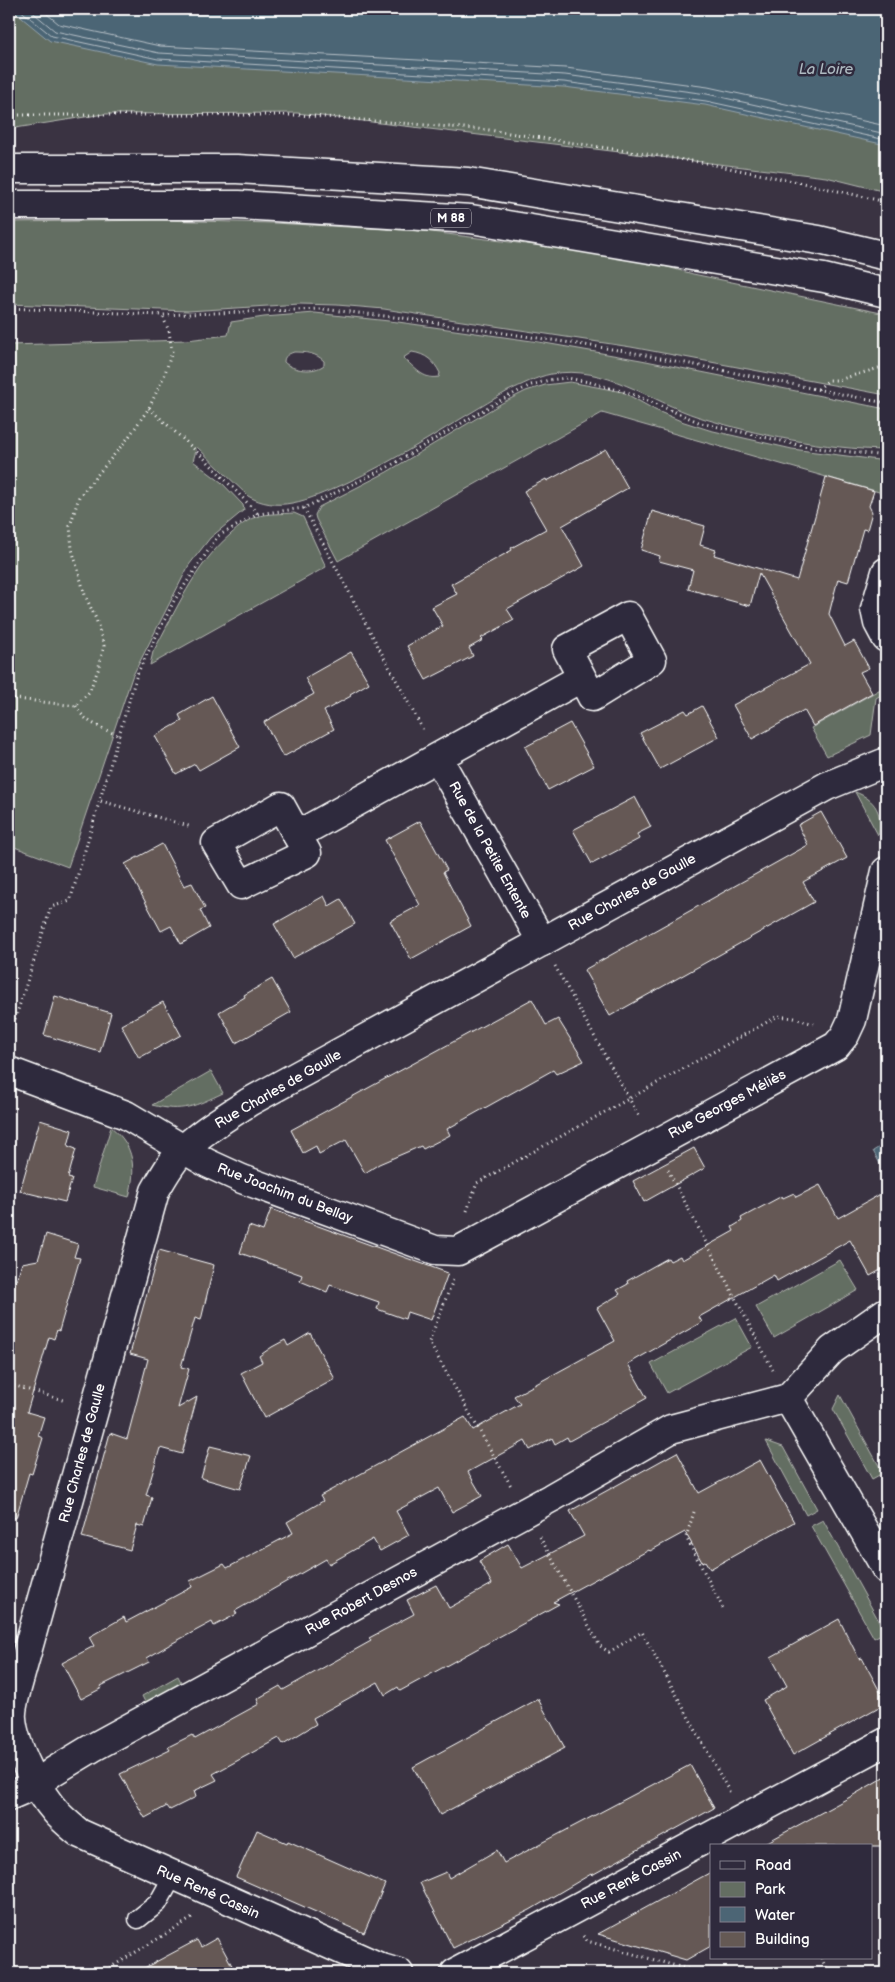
<svg xmlns="http://www.w3.org/2000/svg" width="895" height="1982" font-family="'Balsamiq Sans',sans-serif">
<style>
.green{fill:#646e62;stroke:#b2b6b0;fill-rule:evenodd}
.water{fill:#4c6575;stroke:#94a3ac}
.lines{fill:none;stroke-linecap:round;stroke-linejoin:round}
.shore{stroke:#b7c1c8;stroke-width:1}
.building{fill:#655954;stroke:#fff}
.lane-casing{stroke:#fff;stroke-width:21}
.street-casing{stroke:#fff;stroke-width:31}
.highway-casing{stroke:#fff;stroke-width:31}
.path{stroke:#fff;stroke-width:3;stroke-dasharray:1 4;stroke-linecap:butt}
.lane{stroke:#2f2a3d;stroke-width:18}
.street{stroke:#2f2a3d;stroke-width:28}
.highway{stroke:#2f2a3d;stroke-width:28}
.labels{text-anchor:middle;dominant-baseline:central;stroke-width:5;stroke-linejoin:round;paint-order:stroke}
.shield{fill:#2f2a3d;stroke:#c1bfc5;stroke-width:1}
.shield-label{font-size:12px;font-weight:bold;fill:#fff}
.street-label{font-size:14px;fill:#fff;stroke:#2f2a3d}
.water-label{font-size:15px;font-style:italic;fill:#aebac1;stroke:#2f2a3d}
</style>
<rect width="100%" height="100%" fill="#3a3342"/>
<filter id="ink" filterUnits="userSpaceOnUse"><feTurbulence type="fractalNoise" baseFrequency=".02" numOctaves="2"/><feDisplacementMap in="SourceGraphic" scale="10" xChannelSelector="R" yChannelSelector="G"/><feConvolveMatrix kernelMatrix="1 2 1 2 8 2 1 2 1" color-interpolation-filters="sRGB"/></filter>
<g filter="url(#ink)">
<!-- green -->
<g class="green">
<polygon points="9,9 886,9 886,192 826,177 297,113 104,114 9,129"/>
<polygon points="159,220 273,223 423,231 589,252 660,265 693,274 886,314 886,395 631,347 384,309 337,305 300,304 188,311 9,304 9,222"/>
<path d="M315,313L398,322L539,342L641,360L886,409V450C826,449 756,435 699,417C649,401 606,364 551,374C536,377 522,385 508,391C453,422 400,459 342,485C326,492 309,500 292,503C277,506 261,504 248,496L197,447L193,461L221,482L243,505L244,510L210,538L189,565L132,677L68,867L9,845V345L187,340L228,335L231,322L264,317ZM294,352C306,352 316,353 324,361V365C314,373 293,371 284,362C284,356 288,354 294,352ZM412,352C426,354 434,361 440,373L439,377C422,380 415,367 403,358Z"/>
<polygon points="570,382 623,392 655,410 681,421 709,430 792,449 886,461 886,494 602,413 338,561 316,519 315,515 319,507 387,472 502,403 526,391 545,385"/>
<path d="M294,513L303,517L326,567L150,665L153,652C176,611 194,566 231,534C238,528 246,520 256,517C267,513 282,514 294,513Z"/>
<polygon points="886,686 886,692 876,698 871,735 827,756 811,728"/>
<path d="M855,792C875,799 884,814 878,835Z"/>
<path d="M211,1071L223,1093C195,1106 183,1113 152,1105Z"/>
<path d="M111,1127C135,1146 136,1169 129,1197L93,1187Z"/>
<polygon points="840,1260 858,1290 774,1338 756,1307"/>
<polygon points="736,1318 752,1347 667,1393 651,1364"/>
<polygon points="840,1395 883,1473 872,1479 833,1409"/>
<polygon points="766,1441 783,1447 817,1509 806,1515"/>
<polygon points="823,1520 885,1632 874,1638 811,1526"/>
<polygon points="178,1676 182,1684 146,1704 142,1696"/>
</g>
<!-- water -->
<g class="water">
<polygon points="11,9 886,9 886,145 705,105 564,87 158,64 50,41"/>
<polygon points="886,1143 886,1169 884,1171 873,1151"/>
</g>
<g class="lines">
<!-- shore -->
<g class="shore">
<polyline points="19,9 52,36 158,59 564,82 706,101 886,140"/>
<polyline points="29,9 55,31 159,53 565,75 707,94 886,134"/>
<polyline points="41,9 59,24 160,46 566,68 708,87 886,126"/>
</g>
</g>
<!-- building -->
<g class="building">
<polygon points="606,449 628,488 562,526 584,566 507,609 514,620 481,638 483,640 469,648 473,656 426,680 407,646 443,626 432,607 457,594 451,584 512,550 511,548 546,529 524,491 546,479 547,481"/>
<polygon points="826,477 874,491 869,506 872,512 867,530 863,529 848,582 838,579 829,614 845,646 854,641 869,668 860,672 872,693 813,726 804,710 752,739 733,705 810,664 759,573 750,606 688,589 693,570 659,561 660,556 641,550 652,511 705,526 700,545 716,550 714,555 797,580"/>
<polygon points="351,652 369,683 350,694 351,696 324,711 334,729 283,757 264,722 314,694 305,678"/>
<polygon points="212,696 240,747 199,770 195,764 176,774 155,736 182,721 179,715"/>
<polygon points="702,706 719,737 660,769 640,733 685,710 688,714"/>
<polygon points="570,723 594,766 548,790 525,747"/>
<polygon points="635,797 651,827 637,834 639,839 592,864 573,830"/>
<polygon points="821,812 847,858 803,882 814,902 610,1016 584,970 808,845 798,825"/>
<polygon points="420,821 447,870 443,872 471,926 411,959 390,921 420,905 385,840"/>
<polygon points="162,844 184,886 192,883 205,908 200,910 209,928 181,944 171,926 161,931 125,864"/>
<polygon points="324,896 329,906 341,899 355,924 293,958 274,924"/>
<polygon points="272,979 291,1012 236,1043 219,1012 245,997 244,995"/>
<polygon points="55,996 111,1013 100,1052 44,1035"/>
<polygon points="532,999 546,1025 558,1019 584,1061 556,1074 553,1070 447,1129 450,1135 423,1149 421,1146 379,1164 365,1173 346,1140 319,1154 316,1146 303,1153 291,1130"/>
<polygon points="163,1002 181,1035 139,1058 121,1025"/>
<polygon points="40,1120 72,1130 68,1146 76,1149 68,1178 72,1179 65,1202 20,1191"/>
<polygon points="694,1148 705,1168 644,1202 633,1181"/>
<polygon points="820,1185 838,1218 886,1191 886,1267 870,1276 850,1240 777,1281 774,1275 699,1317 702,1322 628,1364 647,1398 569,1441 567,1437 555,1444 552,1438 530,1450 525,1441 468,1472 482,1496 452,1512 439,1488 396,1511 409,1535 380,1551 373,1539 329,1564 326,1559 235,1611 237,1614 214,1626 212,1622 169,1645 147,1658 149,1662 101,1686 102,1688 81,1699 62,1663 94,1646 89,1637 124,1617 126,1622 160,1604 192,1587 190,1581 224,1564 227,1568 293,1533 287,1522 323,1501 320,1496 465,1417 473,1430 520,1404 514,1396 615,1341 597,1308 620,1294 617,1290 628,1284 627,1281 668,1258 670,1261 680,1256 682,1260 734,1231 732,1227 742,1221 741,1218 782,1196 783,1198 794,1193 796,1197"/>
<polygon points="271,1209 448,1273 431,1320 407,1312 405,1319 377,1309 379,1302 330,1285 327,1292 300,1281 302,1275 240,1253 249,1226 263,1231"/>
<polygon points="46,1234 78,1244 74,1257 80,1258 59,1331 57,1330 54,1339 49,1337 27,1412 44,1417 38,1436 43,1438 32,1474 29,1473 16,1518 9,1517 9,1302 22,1263 38,1260"/>
<polygon points="159,1250 214,1265 201,1320 195,1318 181,1367 189,1369 178,1408 197,1397 182,1454 160,1448 146,1495 152,1497 148,1513 144,1527 137,1525 130,1550 82,1537 110,1433 127,1439 148,1359 130,1354"/>
<polygon points="310,1333 335,1379 264,1418 241,1373 262,1362 259,1356 272,1347 285,1340 288,1346"/>
<polygon points="210,1446 251,1456 240,1489 201,1478"/>
<polygon points="677,1452 699,1493 760,1460 794,1522 710,1569 705,1561 702,1562 685,1532 650,1551 649,1550 553,1602 559,1604 400,1691 398,1687 385,1695 378,1682 313,1718 316,1724 283,1744 279,1738 213,1774 217,1780 194,1791 196,1797 170,1810 167,1806 145,1818 120,1774 170,1750 168,1747 192,1735 195,1739 259,1704 257,1699 280,1686 283,1690 371,1641 369,1638 414,1614 407,1600 436,1585 449,1608 492,1584 479,1561 508,1544 522,1568 584,1536 570,1511"/>
<polygon points="839,1619 859,1659 862,1658 886,1703 793,1755 763,1700 787,1686 771,1657"/>
<polygon points="538,1699 565,1748 440,1815 413,1767"/>
<polygon points="690,1765 714,1808 592,1875 591,1874 530,1910 453,1948 420,1883 446,1872 449,1878 497,1850 504,1863"/>
<polygon points="886,1776 886,1846 760,1846 850,1797"/>
<polygon points="257,1830 287,1843 288,1841 385,1884 364,1933 236,1877"/>
<polygon points="711,1872 711,1946 686,1960 598,1934"/>
<polygon points="217,1938 236,1973 135,1973 197,1940 201,1947"/>
</g>
<g class="lines">
<!-- lane casing -->
<g class="lane-casing">
<polyline id="lane" points="138,1919 158,1903 173,1876"/>
</g>
<!-- street casing -->
<g class="street-casing">
<g id="street">
<polyline points="886,572 875,609 878,623 886,638"/>
<polygon points="628,616 652,660 592,697 567,649"/>
<polyline points="438,758 542,942"/>
<polygon points="281,806 307,853 241,885 216,843"/>
<polyline points="297,835 581,678"/>
<polyline points="9,1071 126,1115 207,1163 242,1179 435,1250 458,1251 836,1046 845,1035 852,1020 886,871"/>
<polyline points="788,1398 886,1569"/>
<polyline points="9,1796 37,1784 54,1771 92,1748 551,1498 671,1429 788,1398 832,1350 886,1312"/>
<path d="M399,1973L382,1968L79,1833C72,1827 63,1820 56,1812C38,1792 14,1746 12,1718C11,1709 15,1697 17,1688L155,1191C163,1177 171,1162 183,1150C202,1131 227,1117 249,1102L827,786L886,762"/>
<polyline points="455,1973 886,1742"/>
</g>
</g>
<!-- highway casing -->
<g class="highway-casing">
<g id="highway">
<polyline points="9,169 237,169 468,182 819,240 886,256"/>
<polyline points="9,205 239,205 471,219 824,278 886,293"/>
</g>
</g>
<!-- path -->
<g class="path">
<polyline points="9,115 299,115 489,130 705,163 812,185 886,202"/>
<polyline points="9,308 162,315 322,309 403,318 625,351 886,403"/>
<polyline points="818,389 829,380 838,380 886,366"/>
<polyline points="149,408 207,461 258,514"/>
<polyline points="304,508 424,732"/>
<polyline points="9,698 76,706 89,692 98,670 104,646 96,619 85,595 72,549 70,526 79,497 128,438 149,408 164,376 172,352 169,331 162,315"/>
<path d="M76,706C84,723 103,728 119,736"/>
<polyline points="101,801 192,827"/>
<polyline points="555,966 640,1118"/>
<polyline points="9,1038 51,907 70,901 137,674 174,601 218,536 258,514 304,508 388,467 497,402 531,385 549,380 567,378 589,382 632,394 701,423 808,447 886,456"/>
<polyline points="668,1170 773,1370"/>
<polyline points="467,1211 477,1183 778,1016 794,1018 814,1024"/>
<polyline points="453,1280 429,1342 511,1486"/>
<polyline points="9,1384 66,1401"/>
<polyline points="694,1512 686,1537 723,1608"/>
<polyline points="540,1537 600,1646 609,1652 642,1632 730,1793"/>
<polyline points="583,1936 587,1941 701,1973"/>
<polyline points="821,1958 829,1973"/>
<polyline points="101,1973 194,1917"/>
</g>
<!-- lane -->
<use href="#lane" class="lane"/>
<!-- street -->
<use href="#street" class="street"/>
<!-- highway -->
<use href="#highway" class="highway"/>
</g>
</g>
<g class="labels">
<!-- shield labels -->
<rect class="shield" x="431" y="208.5" width="40" height="19" rx="4"/>
<g class="shield-label">
<text x="451" y="218">M 88</text>
</g>
<!-- street labels -->
<g class="street-label">
<text transform="translate(490 850) rotate(61)">Rue de la Petite Entente</text>
<text transform="translate(632 892) rotate(-29)">Rue Charles de Gaulle</text>
<text transform="translate(278 1089) rotate(-30)">Rue Charles de Gaulle</text>
<text transform="translate(727 1104) rotate(-28)">Rue Georges Méliès</text>
<text transform="translate(285 1193) rotate(21)">Rue Joachim du Bellay</text>
<text transform="translate(82 1453) rotate(-75)">Rue Charles de Gaulle</text>
<text transform="translate(361 1601) rotate(-29)">Rue Robert Desnos</text>
<text transform="translate(631 1879) rotate(-28)">Rue René Cassin</text>
<text transform="translate(208 1892) rotate(24)">Rue René Cassin</text>
</g>
<!-- water labels -->
<g class="water-label">
<text x="826" y="69">La Loire</text>
</g>
</g>
<!-- margin -->
<rect width="895" height="1982" fill="none" stroke="#2f2a3d" stroke-width="30"/>
<rect x="15" y="15" width="865" height="1952" fill="none" stroke="#fff" stroke-width="2" filter="url(#ink)"/>
<!-- legend -->
<rect x="710" y="1844" width="162" height="115" fill="#2f2a3d" stroke="#827f8b"/>
<rect x="720" y="1861" width="25" height="8" fill="#2f2a3d" stroke="#827f8b"/>
<text x="755" y="1870" font-size="15" fill="#ffffff">Road</text>
<rect x="720" y="1882" width="25" height="15" fill="#646e62" stroke="#827f8b"/>
<text x="755" y="1894" font-size="15" fill="#ffffff">Park</text>
<rect x="720" y="1907" width="25" height="15" fill="#4c6575" stroke="#827f8b"/>
<text x="755" y="1920" font-size="15" fill="#ffffff">Water</text>
<rect x="720" y="1932" width="25" height="15" fill="#655954" stroke="#827f8b"/>
<text x="755" y="1944" font-size="15" fill="#ffffff">Building</text>
</svg>
